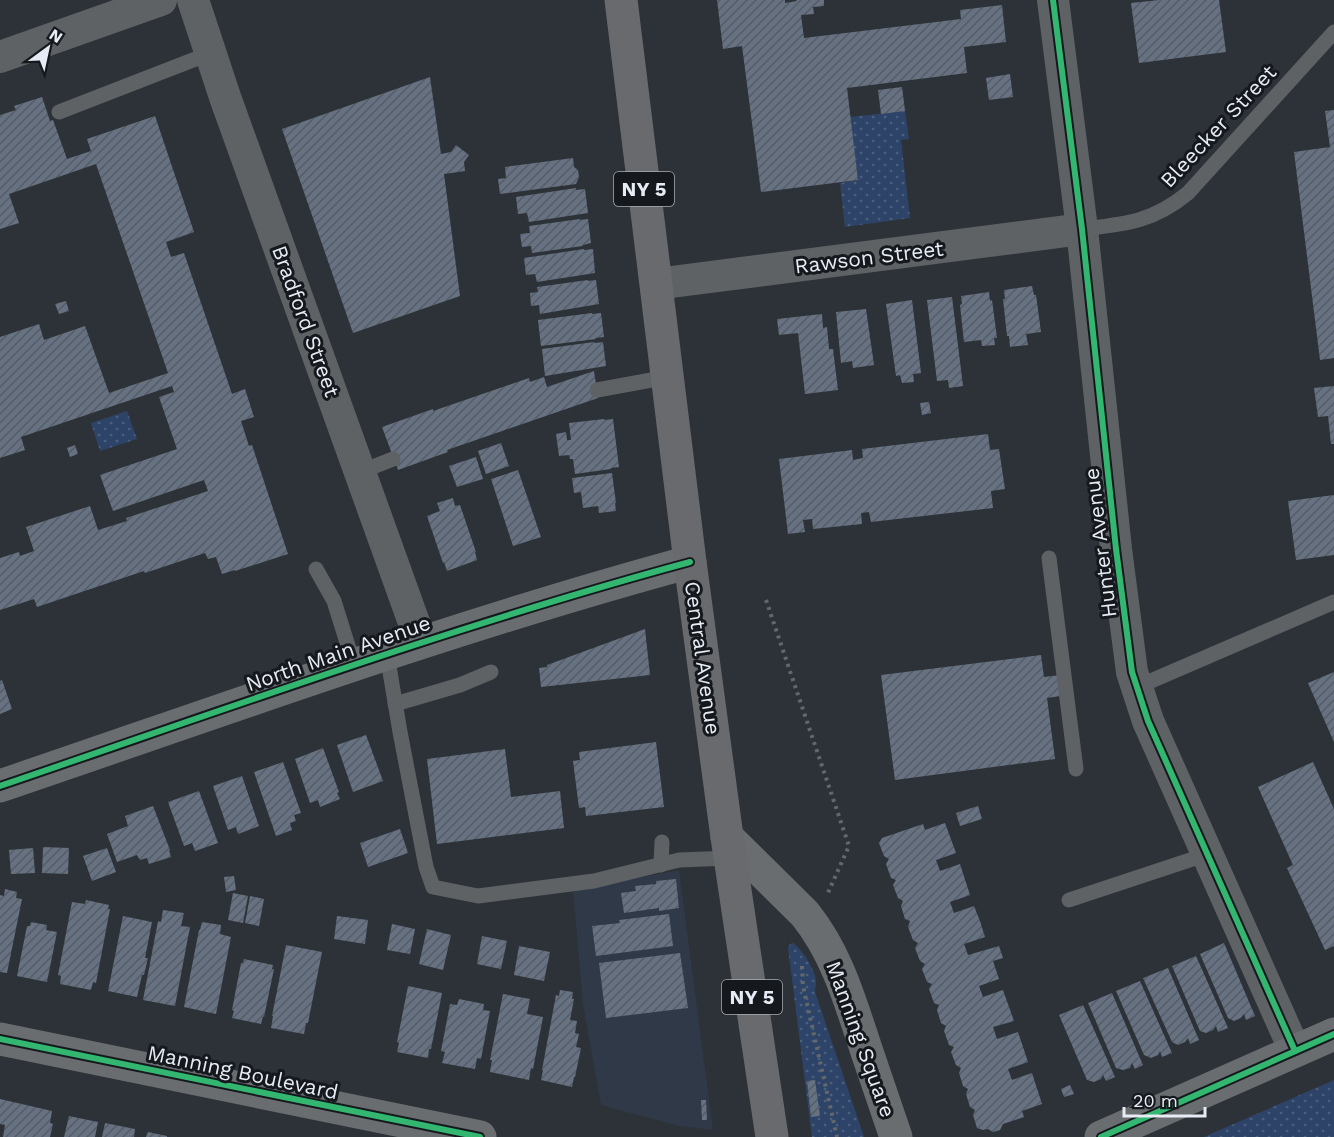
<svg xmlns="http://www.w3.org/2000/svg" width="1334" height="1137" font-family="'Work Sans',sans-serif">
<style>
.built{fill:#2f3948}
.park{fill:url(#park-dots)}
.building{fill:url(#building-hatch)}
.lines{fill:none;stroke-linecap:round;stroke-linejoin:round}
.path{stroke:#64686b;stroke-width:4;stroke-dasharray:3 4.5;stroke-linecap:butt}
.lane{stroke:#5f6264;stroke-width:15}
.street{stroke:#5f6264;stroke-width:32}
.secondary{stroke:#6a6d6f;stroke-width:33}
.primary{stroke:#686a6e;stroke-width:33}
.cycleway-casing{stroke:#15191e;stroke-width:10}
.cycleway{stroke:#33b770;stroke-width:6}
.labels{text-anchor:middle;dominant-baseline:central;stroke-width:6;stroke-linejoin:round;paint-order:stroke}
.shield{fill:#15191e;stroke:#a8adb4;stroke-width:1.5}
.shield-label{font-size:20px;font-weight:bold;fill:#e7ecf4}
.street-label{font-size:21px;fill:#e7ecf4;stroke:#15191e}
</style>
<defs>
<pattern id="park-dots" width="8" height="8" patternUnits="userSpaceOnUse" patternTransform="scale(1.5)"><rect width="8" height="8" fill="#2d4468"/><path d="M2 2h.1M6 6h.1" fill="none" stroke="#4b5f7e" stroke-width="1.8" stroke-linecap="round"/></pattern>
<pattern id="building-hatch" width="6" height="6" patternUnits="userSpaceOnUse" patternTransform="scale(1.5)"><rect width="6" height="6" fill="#667181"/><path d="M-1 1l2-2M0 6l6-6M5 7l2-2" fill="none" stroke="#565c65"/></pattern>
</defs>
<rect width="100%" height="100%" fill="#2d3238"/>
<!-- built -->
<polygon class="built" points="679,870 713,1130 679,1126 601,1105 583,1004 573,891"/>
<!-- park -->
<g class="park">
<polygon points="905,111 909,139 901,140 910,218 845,227 840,183 858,180 850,117"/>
<polygon points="127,411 137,439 100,451 91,423"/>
<path d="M793,943C802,949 816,971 816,982C816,985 815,989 815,992L864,1137H812L788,948L790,944Z"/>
<polygon points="1334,1080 1334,1137 1204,1137"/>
</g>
<!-- building -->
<g class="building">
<polygon points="717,0 785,0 785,3 797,1 796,0 824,0 824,6 813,7 814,14 801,15 804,38 961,19 960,10 1002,5 1006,42 964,47 967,73 847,88 858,180 761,192 742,46 723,49"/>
<polygon points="1159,0 1219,0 1226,52 1139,63 1131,3"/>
<polygon points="1010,74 1013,97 989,100 986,78"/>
<polygon points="430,77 441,154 451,152 456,145 469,155 464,162 465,171 444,174 460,296 353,333 282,129"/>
<polygon points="902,87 905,111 881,114 878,90"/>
<polygon points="42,97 50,121 53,120 67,159 91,151 87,139 155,116 194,232 166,242 171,257 184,253 232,394 245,389 254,417 241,421 249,446 252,445 288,554 235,571 235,570 222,574 216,557 208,559 205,553 145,573 144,571 37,607 34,599 0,610 0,558 19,552 20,556 34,551 26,527 90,506 98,530 127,521 126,518 208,491 204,480 113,511 100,475 177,449 159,397 174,392 172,386 21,437 25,450 0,458 0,337 39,324 44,340 85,326 109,393 168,373 96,164 9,194 19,223 0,229 0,115 16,110 14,106"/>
<polygon points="1334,110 1334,358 1320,360 1294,152 1330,147 1325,111"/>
<polygon points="573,158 574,167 578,170 579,177 576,184 500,194 498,179 506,178 505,167"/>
<polygon points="576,188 576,190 585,189 588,213 529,222 527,213 518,214 516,197"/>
<polygon points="580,219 580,220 588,219 591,243 583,245 583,246 532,253 531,246 522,247 520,234 530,233 529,226"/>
<polygon points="584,249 584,250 593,249 595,273 537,282 535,274 526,275 524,258"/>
<polygon points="588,280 588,281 596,280 599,304 540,314 539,305 531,306 530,293 538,292 537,287"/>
<polygon points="1032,286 1034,295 1036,295 1041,332 1026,334 1028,345 1010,347 1009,336 1007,336 1003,299 1005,299 1004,290"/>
<polygon points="989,292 990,301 992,300 997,338 994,338 995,345 982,346 981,340 964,342 960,305 962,304 961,296"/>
<polygon points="952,297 963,386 949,388 948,380 937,381 927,300"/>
<polygon points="912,300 921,373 913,374 914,382 902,383 900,375 896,376 886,304"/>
<polygon points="66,301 69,311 59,314 55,304"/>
<polygon points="866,309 874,365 853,368 852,361 841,363 836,312"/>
<polygon points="592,313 592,314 601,313 604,337 595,338 596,339 541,346 538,320"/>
<polygon points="822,314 823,328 827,327 829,349 833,349 838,390 805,394 798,333 779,335 777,319"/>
<polygon points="594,342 595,343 603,342 606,366 545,376 542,349"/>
<polygon points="594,371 598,398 447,450 448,452 398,470 382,427 433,409 433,411 529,378 530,382 544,377 547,387"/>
<polygon points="1334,386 1334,444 1331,444 1328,416 1318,417 1314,388"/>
<polygon points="929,402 931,413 922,415 920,403"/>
<polygon points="604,419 605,420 613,419 619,467 611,468 611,469 575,474 573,459 570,459 569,455 559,456 556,434 566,432 567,440 571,440 569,423"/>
<polygon points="988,434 990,450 999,449 1005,489 991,491 993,508 871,522 869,512 861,513 862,524 813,529 812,519 803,520 805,532 788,534 779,459 852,450 853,460 863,458 862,449"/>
<polygon points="501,443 509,466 486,474 478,451"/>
<polygon points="75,445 78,454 70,457 67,448"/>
<polygon points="476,457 483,479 457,487 449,466"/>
<polygon points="518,470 541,537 513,546 491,479"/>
<polygon points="612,473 616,503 615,503 616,511 599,513 598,506 583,508 581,492 574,493 572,478"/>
<polygon points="1334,495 1334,555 1296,560 1288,501"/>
<polygon points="453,498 455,506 460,505 476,552 475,552 477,560 447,571 444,562 443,563 427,516 440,511 437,503"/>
<polygon points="645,629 650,675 541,687 539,668 547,667 547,665"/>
<polygon points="1041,655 1044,677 1070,674 1073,694 1047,698 1055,759 895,780 881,675"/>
<polygon points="1334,672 1334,742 1308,683"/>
<polygon points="2,680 12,709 0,714 0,681"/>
<polygon points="366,735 383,781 353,792 337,745"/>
<polygon points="656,742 664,807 586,816 585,807 579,808 573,761 580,760 579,752"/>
<polygon points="323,748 339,792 337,793 340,799 320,807 318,800 310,803 295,759"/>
<polygon points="505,749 511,797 560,791 564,828 437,844 427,759"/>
<polygon points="283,762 301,813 294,815 296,821 290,823 292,830 276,836 254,772"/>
<polygon points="1313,762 1334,809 1334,946 1325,950 1287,868 1293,865 1258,787"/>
<polygon points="242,776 259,826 238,834 236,827 228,830 213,786"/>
<polygon points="199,791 218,843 195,851 192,843 184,846 168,802"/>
<polygon points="153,806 170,850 169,850 171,857 149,864 147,858 140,860 137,855 117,862 107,834 128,826 125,816"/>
<polygon points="978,806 982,819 960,826 956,813"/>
<polygon points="945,823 956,853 936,860 940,871 960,864 970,895 950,902 954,913 974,906 980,921 985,937 964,944 968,955 999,946 1003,958 993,961 999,979 979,986 983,997 1003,990 1014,1021 993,1027 997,1039 1018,1032 1028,1062 1008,1069 1012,1080 1032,1073 1042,1104 1022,1111 1024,1117 1003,1124 1000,1130 993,1132 988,1129 983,1130 977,1128 973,1115 975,1110 970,1107 966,1094 968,1089 963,1086 959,1073 961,1068 956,1065 951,1052 954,1047 949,1045 944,1031 946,1026 941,1023 937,1010 939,1005 934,1003 929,989 932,984 927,982 922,969 925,964 920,961 915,948 918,943 913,940 908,927 910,921 905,919 901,906 903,901 898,898 893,885 896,880 891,878 886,864 889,859 884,856 879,843 882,838 923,824 925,830"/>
<polygon points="400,829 408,853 368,867 360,843"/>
<polygon points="43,847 69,848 68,874 42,873"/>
<polygon points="33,848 35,873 11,874 9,850"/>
<polygon points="107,848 116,872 92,881 83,856"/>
<polygon points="234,876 236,890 226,892 224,877"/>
<polygon points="676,879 679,908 659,911 659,908 624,913 621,893 636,891 635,886 656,884 656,881"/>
<polygon points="5,889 17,892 16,898 22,899 7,973 0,972 0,895 4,896"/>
<polygon points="233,893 248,896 243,923 228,920"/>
<polygon points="250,896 264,899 259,926 245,923"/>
<polygon points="86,900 109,905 108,909 110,909 96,983 93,982 91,990 60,984 61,976 58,975 72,902 85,904"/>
<polygon points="163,910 184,913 181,926 190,927 175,1006 143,1000 158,921 161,922"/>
<polygon points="669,914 673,946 596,956 592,926 620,923 619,920"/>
<polygon points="123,916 152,922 145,958 148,958 144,975 142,975 137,997 108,991"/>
<polygon points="337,916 368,920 365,944 334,939"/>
<polygon points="31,922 47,925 46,930 57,932 47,982 17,976 27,926 30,926"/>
<polygon points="202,922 221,925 220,934 231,937 216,1014 184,1007 199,930 200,930"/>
<polygon points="392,924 415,929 410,954 387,950"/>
<polygon points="427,929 451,935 443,970 419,964"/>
<polygon points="482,936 507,941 501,969 477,964"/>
<polygon points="1224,943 1255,1016 1246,1020 1244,1014 1241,1018 1234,1021 1228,1018 1200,954"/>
<polygon points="286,945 322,952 308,1023 306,1023 304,1034 271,1028 273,1016 272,1016"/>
<polygon points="519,946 550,952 544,981 514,975"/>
<polygon points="680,953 688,1008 606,1018 599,963"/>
<polygon points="1196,956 1228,1028 1218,1032 1216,1026 1213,1030 1206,1033 1200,1031 1172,966"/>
<polygon points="244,959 273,965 272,969 274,969 264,1017 263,1016 261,1024 232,1018 234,1011 232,1010 241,963 243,963"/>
<polygon points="1168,968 1199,1040 1190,1044 1188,1038 1185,1042 1178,1045 1172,1042 1143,978"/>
<polygon points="1140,981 1172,1053 1162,1057 1160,1051 1158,1055 1151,1058 1144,1055 1116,991"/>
<polygon points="408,986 442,993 431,1049 429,1049 428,1058 397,1052 399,1043 397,1042"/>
<polygon points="560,990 573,992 572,999 574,999 570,1020 577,1021 575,1033 579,1034 576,1047 581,1048 575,1077 574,1077 572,1087 541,1080 543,1070 542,1070 556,995 559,996"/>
<polygon points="1112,993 1143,1065 1135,1069 1132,1063 1130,1068 1123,1070 1116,1068 1088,1003"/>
<polygon points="503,994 530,999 527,1014 543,1017 533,1069 531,1068 529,1080 490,1072 492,1060 490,1060"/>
<polygon points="459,999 484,1004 483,1010 490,1011 481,1059 477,1058 475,1069 442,1063 445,1052 441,1051 450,1004 457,1005"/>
<polygon points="1083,1005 1115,1077 1106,1081 1103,1075 1101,1079 1094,1082 1087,1080 1059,1015"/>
<polygon points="815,1080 820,1116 811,1117 807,1081"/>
<polygon points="1070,1085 1074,1094 1064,1097 1061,1089"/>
<polygon points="0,1099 52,1111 50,1123 53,1124 50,1137 3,1137 5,1125 0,1124"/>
<polygon points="701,1100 706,1100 707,1120 702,1120"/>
<polygon points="69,1116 98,1122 95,1137 64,1137"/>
<polygon points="105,1123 135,1129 134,1137 102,1137"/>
<polygon points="148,1132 167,1136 167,1137 146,1137"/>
</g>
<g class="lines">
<!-- path -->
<g class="path">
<polyline points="766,600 849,846 827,895"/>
<polyline points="802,966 803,986 837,1137"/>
</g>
<!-- lane -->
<g class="lane">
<polyline points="59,112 211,53"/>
<path d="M1082,229C1125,224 1153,222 1188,193L1334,32"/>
<polyline points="597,390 668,377"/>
<polyline points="360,472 393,459"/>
<polyline points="1049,558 1076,769"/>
<polyline points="316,569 334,601 354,665"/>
<polyline points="387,654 400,732 426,867 433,887 478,896 594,881 679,860 731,858"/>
<polyline points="1137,687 1334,602"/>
<polyline points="395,704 460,685 491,672"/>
<polyline points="661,865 662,842"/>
<polyline points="1069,900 1208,854"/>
</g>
<!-- street -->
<g class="street">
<polyline points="193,0 225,97 421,642"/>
<polyline points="1053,0 1082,229 1116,549 1132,672 1148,721 1295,1051"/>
<polyline points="0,57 161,0"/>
<polyline points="656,284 1082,229"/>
</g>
<!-- secondary -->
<g class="secondary">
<path d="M0,786C229,708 457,625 690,562"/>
<path d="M727,837L805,914C837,954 850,1001 866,1049C876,1078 886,1108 896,1137"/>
<polyline points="0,1039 480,1137"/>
<polyline points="1101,1137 1334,1034"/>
</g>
<!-- primary -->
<polyline class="primary" points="621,0 690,562 727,837 772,1137"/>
<!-- cycleway casing -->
<g class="cycleway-casing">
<g id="cycleway">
<polyline points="1053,0 1082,229 1116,549 1132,672 1148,721 1295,1051"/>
<path d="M0,786C229,708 457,625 690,562"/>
<polyline points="0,1039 480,1137"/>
<polyline points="1101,1137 1334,1034"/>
</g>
</g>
<!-- cycleway -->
<use href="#cycleway" class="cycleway"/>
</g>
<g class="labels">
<!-- shield labels -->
<g class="shield">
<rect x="614" y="172" width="60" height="34" rx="4.5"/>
<rect x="722" y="980" width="60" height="34" rx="4.5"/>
</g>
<g class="shield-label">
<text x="644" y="189">NY 5</text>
<text x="752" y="997">NY 5</text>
</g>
<!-- street labels -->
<g class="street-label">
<text transform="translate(1218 126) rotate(-47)">Bleecker Street</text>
<text transform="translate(869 257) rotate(-7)">Rawson Street</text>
<text transform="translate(306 321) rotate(70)">Bradford Street</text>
<text transform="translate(1100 543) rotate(-97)">Hunter Avenue</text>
<text transform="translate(338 653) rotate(-19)">North Main Avenue</text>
<text transform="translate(703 658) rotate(82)">Central Avenue</text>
<text transform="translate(861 1039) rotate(70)">Manning Square</text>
<text transform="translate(243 1072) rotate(12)">Manning Boulevard</text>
</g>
</g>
<!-- north arrow -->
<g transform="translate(48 48) rotate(33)" stroke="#15191e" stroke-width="4.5" paint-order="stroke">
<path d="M0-4.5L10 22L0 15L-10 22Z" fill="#e7ecf4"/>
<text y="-9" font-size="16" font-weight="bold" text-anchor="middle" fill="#e7ecf4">N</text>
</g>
<!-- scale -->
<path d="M1124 1107v9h81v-9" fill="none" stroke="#e7ecf4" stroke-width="3"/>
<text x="1133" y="1107" font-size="18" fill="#e7ecf4" stroke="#15191e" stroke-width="4.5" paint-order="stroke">20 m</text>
</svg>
